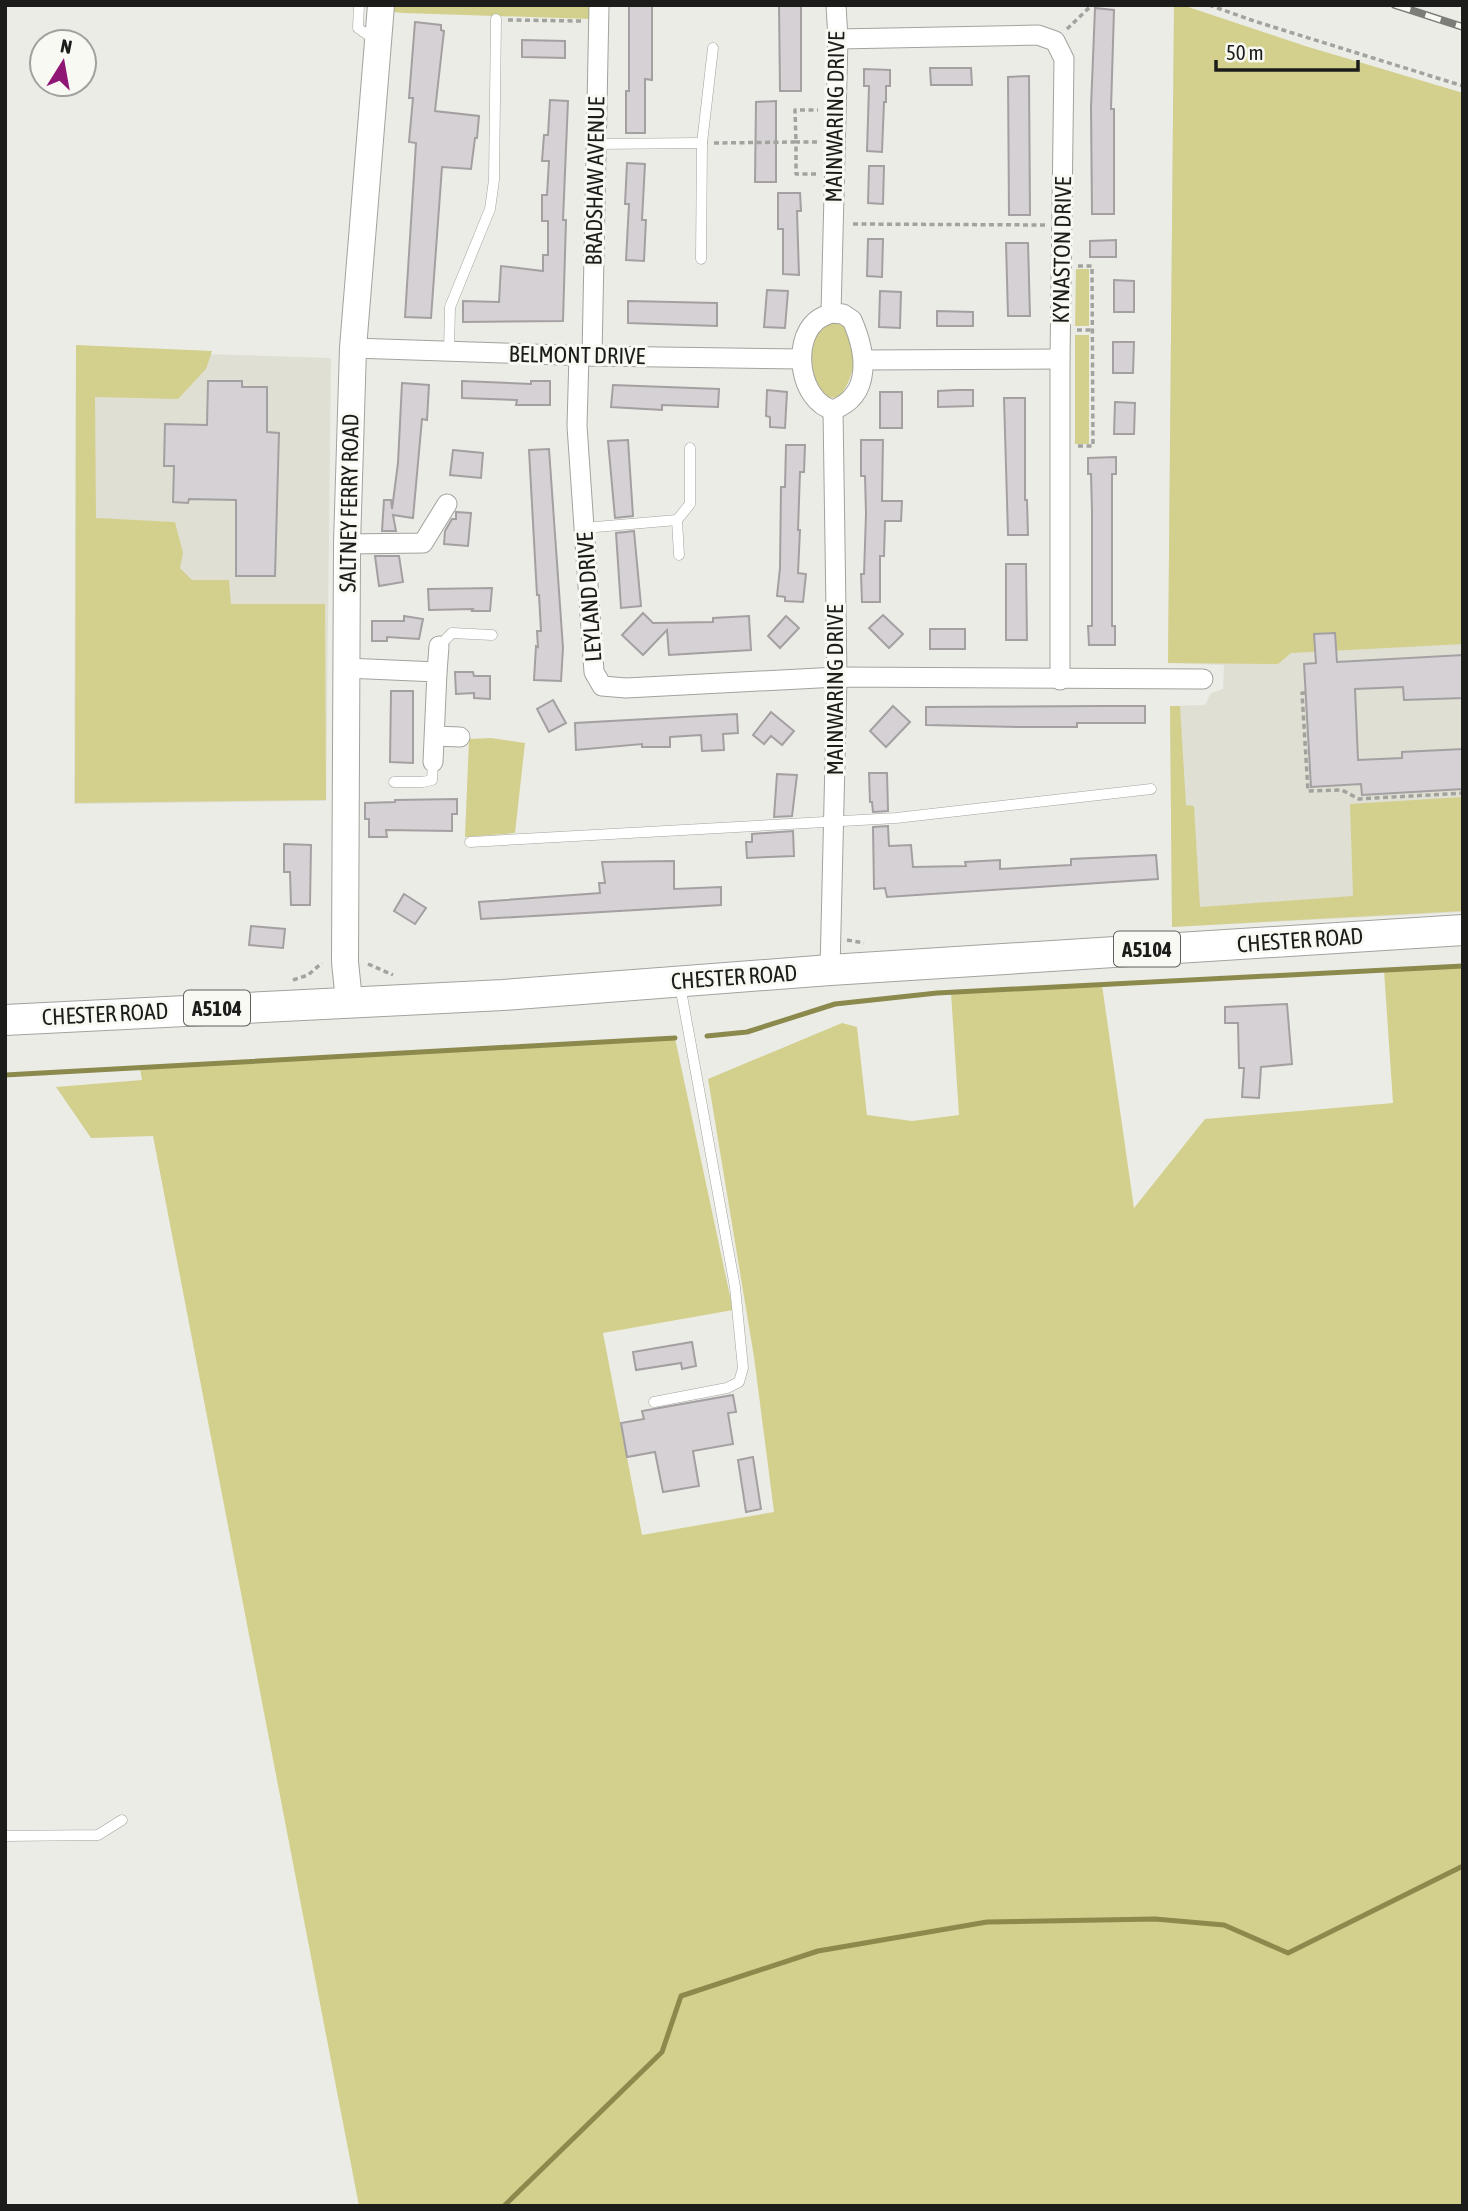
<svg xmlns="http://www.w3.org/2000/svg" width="1468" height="2211" font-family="'Asap Condensed',sans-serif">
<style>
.built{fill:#dfdfd3}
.green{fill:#d3d08d}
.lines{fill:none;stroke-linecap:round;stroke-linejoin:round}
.stream{stroke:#8c894d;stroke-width:5}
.building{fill:#d5d1d4;stroke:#a4a0a2;stroke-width:2}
.lane-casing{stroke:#a2a29e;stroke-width:11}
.street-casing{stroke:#a2a29e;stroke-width:21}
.secondary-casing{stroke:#a2a29e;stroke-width:28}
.primary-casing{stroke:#a2a29e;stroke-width:32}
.path{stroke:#a2a29e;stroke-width:3.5;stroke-dasharray:5 3.5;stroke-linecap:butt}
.lane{stroke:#fff;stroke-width:10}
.street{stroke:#fff;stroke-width:19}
.secondary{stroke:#fff;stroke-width:26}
.primary{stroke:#fff;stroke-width:30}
.rail-casing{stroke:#7c7c79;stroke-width:8}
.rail{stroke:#f9f9f4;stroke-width:5;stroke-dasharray:16;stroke-linecap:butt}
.labels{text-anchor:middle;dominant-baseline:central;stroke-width:6;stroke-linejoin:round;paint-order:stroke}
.shield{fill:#f9f9f4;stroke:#5e5e5c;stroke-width:2}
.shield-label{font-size:21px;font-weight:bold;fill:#1c1c1b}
.street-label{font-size:23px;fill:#1c1c1b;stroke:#f9f9f4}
</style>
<rect width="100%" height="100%" fill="#ecece7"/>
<!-- built -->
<g class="built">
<polygon points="1174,5 1182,5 1305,46 1463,93 1463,912 1172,927 1170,706 1205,705 1211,693 1223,689 1224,665 1168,663"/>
<polygon points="76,345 206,354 331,358 326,801 74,804"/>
</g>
<!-- green -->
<g class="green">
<polygon points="394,5 591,5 591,19 403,13 394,12"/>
<polygon points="1174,5 1182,5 1305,46 1463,93 1463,644 1291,653 1278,664 1168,663"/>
<polygon points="1076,269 1089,269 1089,326 1075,326"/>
<path d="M829,321L845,326C859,350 856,376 839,397C834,398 828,398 823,395C804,384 807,330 829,321Z"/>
<rect x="1075" y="335" width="14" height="109"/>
<polygon points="76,345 212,351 206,369 178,399 95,397 96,518 175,522 183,553 180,568 192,580 229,580 231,604 325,604 326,800 75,803"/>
<polygon points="1170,706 1180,706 1186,805 1194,806 1200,907 1353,896 1350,804 1463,797 1463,911 1172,927"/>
<polygon points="491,738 525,743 515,833 465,837 469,739"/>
<polygon points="1463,966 1463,2206 359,2206 153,1136 91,1138 56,1087 142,1080 140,1069 675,1038 733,1310 603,1333 642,1535 774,1512 754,1357 708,1079 842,1023 857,1027 867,1115 912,1121 959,1115 951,993 1102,985 1134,1208 1205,1119 1393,1103 1384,970"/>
</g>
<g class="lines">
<!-- stream -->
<g class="stream">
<polyline points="707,1036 747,1032 835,1004 937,993 1463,966"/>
<polyline points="5,1075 675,1038"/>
<polyline points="504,2206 662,2052 681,1996 818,1951 987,1922 1155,1919 1224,1925 1288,1953 1463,1866"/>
</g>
</g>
<!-- building -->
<g class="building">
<polygon points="629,5 652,5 652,80 645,79 645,133 626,133 626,91 629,91"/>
<polygon points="779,5 801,5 801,91 780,91"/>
<polygon points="1095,8 1114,10 1111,109 1114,109 1114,214 1092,214 1091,107"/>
<polygon points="415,22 441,25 441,30 444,31 435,111 479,116 477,138 475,138 471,169 442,167 431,318 405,317 416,143 409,142 413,98 409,98"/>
<polygon points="522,40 565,41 565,58 522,57"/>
<polygon points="930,68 971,68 972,85 931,85"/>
<polygon points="864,69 890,70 890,86 886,86 886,102 884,102 882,152 867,151 869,86 864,86"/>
<polygon points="1029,76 1030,215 1009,215 1008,77"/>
<polygon points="550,100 568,101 563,220 566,220 563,321 463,322 463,301 499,302 501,266 543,271 543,255 548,255 548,221 542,221 542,195 547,195 549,161 542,161 544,135 548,135"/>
<polygon points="776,101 776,182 755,182 756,102"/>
<polygon points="627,163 645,164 642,220 646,220 644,261 626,260 629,204 625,204"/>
<polygon points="869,166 884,166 883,204 868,203"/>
<polygon points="778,193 800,193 801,211 797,211 799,275 783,274 783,229 778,229"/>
<polygon points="868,239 883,239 882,277 867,276"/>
<polygon points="1116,240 1116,257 1090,257 1090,241"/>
<polygon points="1006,243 1028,243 1030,316 1008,316"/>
<polygon points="1114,280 1134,281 1134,312 1114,312"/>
<polygon points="767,290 788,291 785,328 764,327"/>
<polygon points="880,291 901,292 900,328 879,327"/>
<polygon points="628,301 717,303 717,326 628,323"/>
<polygon points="937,311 973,312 973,326 937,326"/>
<polygon points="1113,342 1134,342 1133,373 1113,373"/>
<polygon points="208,381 242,381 242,387 267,387 267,432 279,433 275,576 236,576 236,500 189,499 188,503 173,502 174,466 164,466 165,424 207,425"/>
<polygon points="462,381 531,384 531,381 550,381 550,405 516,405 517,400 462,398"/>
<polygon points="402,383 429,385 427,420 422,419 413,518 393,515 396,531 382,531 384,500 391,500 392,509 398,463"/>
<polygon points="613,385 719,389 718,407 662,405 662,410 611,407"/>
<polygon points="767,390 787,392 785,428 770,427 770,417 766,416"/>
<polygon points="955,390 973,390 973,406 938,407 938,391"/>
<rect x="880" y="392" width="22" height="36"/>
<polygon points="1004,398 1025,398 1025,500 1027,500 1028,535 1008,535"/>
<polygon points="1115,402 1135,403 1134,434 1114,434"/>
<polygon points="628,440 633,516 615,518 608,441"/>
<polygon points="861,440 883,440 882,501 902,501 901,521 885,521 884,556 880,556 880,602 862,602 861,574 864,574 866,514 865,476 861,476"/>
<polygon points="786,445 805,445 804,472 800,472 798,530 800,530 798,573 806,574 803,602 785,601 785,597 777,596 780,568 781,487 785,487"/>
<polygon points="549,449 563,648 561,681 534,680 536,646 538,647 537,631 541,631 539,595 537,595 529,450"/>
<polygon points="453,450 483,453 481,478 450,475"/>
<polygon points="1116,457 1116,474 1112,474 1112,626 1115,626 1115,645 1089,645 1088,626 1092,626 1092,512 1091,474 1088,474 1088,458"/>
<polygon points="456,512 471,513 468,546 444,544 445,531 452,519 456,519"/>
<polygon points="634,531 641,606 621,608 616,533"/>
<polygon points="375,556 399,556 403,582 379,586"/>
<polygon points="1006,564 1026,564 1027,640 1006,640"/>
<polygon points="492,588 490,611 472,611 473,609 429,610 428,589"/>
<polygon points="643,613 653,623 713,622 713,618 749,616 751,650 669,655 667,630 643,655 622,635"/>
<polygon points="883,615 903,634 889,648 869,628"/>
<polygon points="404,616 423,619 419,639 387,637 387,641 372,641 372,621 404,621"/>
<polygon points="786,616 799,628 780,648 768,636"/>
<rect x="930" y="629" width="35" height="20"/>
<polygon points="1335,633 1337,662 1463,655 1463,698 1404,700 1403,687 1355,689 1358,760 1402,758 1402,752 1463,749 1463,789 1362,795 1361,784 1311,787 1304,664 1316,663 1314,634"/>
<polygon points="455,672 473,672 474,676 490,676 490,699 474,698 474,693 456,694"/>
<polygon points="391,691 413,691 413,763 390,762"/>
<polygon points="553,700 566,723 549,732 537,709"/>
<polygon points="893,706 910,722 886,747 870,731"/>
<polygon points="1103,706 1145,706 1145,723 1077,723 1077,727 1019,727 926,725 926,707"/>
<polygon points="771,712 794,731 782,745 771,736 764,744 753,735"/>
<polygon points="737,714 738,733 723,734 724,750 702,751 701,735 670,737 670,747 642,747 642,744 576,750 575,723"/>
<polygon points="869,773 887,773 888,811 873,812 872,802 870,802"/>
<polygon points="777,774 797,775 792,816 774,817"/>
<polygon points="457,799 457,814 452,814 452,831 386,830 387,837 369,837 369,819 365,819 365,803 395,802 395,800"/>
<polygon points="888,826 889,846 911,845 913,867 966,866 965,862 1000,860 1000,869 1071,865 1071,859 1156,855 1158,879 887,897 885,888 874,889 873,827"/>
<polygon points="793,831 794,856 747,858 746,842 752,842 752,834"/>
<polygon points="284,844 311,845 310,905 291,905 290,872 284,872"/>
<polygon points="674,861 674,889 721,887 721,905 481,919 479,902 600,893 599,883 605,883 602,862"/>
<polygon points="404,894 426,908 415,924 394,911"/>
<polygon points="251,926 285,929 283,948 249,945"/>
<polygon points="1287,1004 1292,1064 1261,1067 1259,1098 1242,1097 1244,1068 1239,1068 1238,1023 1225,1023 1225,1007"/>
<polygon points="692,1342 696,1366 682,1369 681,1363 636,1370 633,1352"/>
<polygon points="733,1395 736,1412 728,1413 733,1444 693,1451 699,1486 663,1492 655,1452 627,1457 621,1423 644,1419 642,1411"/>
<polygon points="753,1457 761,1509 746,1512 738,1460"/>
</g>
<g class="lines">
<!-- lane casing -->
<g class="lane-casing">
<g id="lane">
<polyline points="359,5 358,28 375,40"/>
<polyline points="595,144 702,143"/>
<polyline points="701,259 702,143 713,48"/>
<polyline points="449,351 450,307 490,209 494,180 496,19"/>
<polyline points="677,520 679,555"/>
<polyline points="584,528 677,520 690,504 690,448"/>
<polyline points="439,646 452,633 492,635"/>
<polyline points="394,782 423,782 432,780 433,762"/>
<polyline points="470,842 896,818 1151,789"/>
<polyline points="654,1402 727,1388 739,1382 743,1368 735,1287 680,985"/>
<polyline points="5,1836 98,1835 122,1820"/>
</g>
</g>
<!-- street casing -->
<g class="street-casing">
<g id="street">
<polyline points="838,39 1038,35 1055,41 1064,59 1060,359 1060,680"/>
<polyline points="831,313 838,39 836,5"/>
<path d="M831,313L843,314L852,320C866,352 873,395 833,410C800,401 791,343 816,321C820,317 827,315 831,313Z"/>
<polyline points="353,348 592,356 801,359"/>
<polyline points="579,355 577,426 594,672 602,686 626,688 837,677 1203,679"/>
<polyline points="592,356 599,5"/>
<polyline points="865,360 1060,359"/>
<polyline points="347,544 423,543 447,504"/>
<polyline points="346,668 437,672 433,762"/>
<polyline points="437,672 439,646"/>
<polyline points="435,736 460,737"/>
<polyline points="830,970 837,677 833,410"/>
</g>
</g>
<!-- secondary casing -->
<g class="secondary-casing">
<polyline id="secondary" points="349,1001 345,962 347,544 353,348 381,5"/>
</g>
<!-- primary casing -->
<g class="primary-casing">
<polyline id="primary" points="5,1020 503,995 830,970 1463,930"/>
</g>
<!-- path -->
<g class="path">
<polyline points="1209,5 1254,21 1463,86"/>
<polyline points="508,20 581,21"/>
<polyline points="1067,29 1092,5"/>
<polyline points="817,142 796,142 796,174 818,174"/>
<polyline points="714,143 796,142 795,110 818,110"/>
<polyline points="853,224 1045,225"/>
<polyline points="1078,266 1092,266 1093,446 1078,446"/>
<polyline points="1077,330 1092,330"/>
<polyline points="1305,693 1302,693 1308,791 1342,790 1359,799 1463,793"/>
<polyline points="847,940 864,943"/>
<polyline points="368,964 393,975"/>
<polyline points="293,980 308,975 322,963"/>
</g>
<!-- lane -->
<use href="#lane" class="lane"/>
<!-- street -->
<use href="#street" class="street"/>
<!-- secondary -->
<use href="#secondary" class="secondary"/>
<!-- primary -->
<use href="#primary" class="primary"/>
<!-- rail casing -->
<g class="rail-casing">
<polyline id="rail" points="1395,5 1463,27"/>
</g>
<!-- rail -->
<use href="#rail" class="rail"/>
</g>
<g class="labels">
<!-- shield labels -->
<g class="shield">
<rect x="1114" y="931.5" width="66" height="35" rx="5"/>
<rect x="184" y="990.5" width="66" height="35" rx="5"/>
</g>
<g class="shield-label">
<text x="1147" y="949">A5104</text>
<text x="217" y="1008">A5104</text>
</g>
<!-- street labels -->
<g class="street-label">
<text transform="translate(835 117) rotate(-89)">MAINWARING DRIVE</text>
<text transform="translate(595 181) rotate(-89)">BRADSHAW AVENUE</text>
<text transform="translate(1062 250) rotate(-89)">KYNASTON DRIVE</text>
<text transform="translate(577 355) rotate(1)">BELMONT DRIVE</text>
<text transform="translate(349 503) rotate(-89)">SALTNEY FERRY ROAD</text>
<text transform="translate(589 597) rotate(-94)">LEYLAND DRIVE</text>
<text transform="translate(835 690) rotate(-90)">MAINWARING DRIVE</text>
<text transform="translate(1300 940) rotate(-4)">CHESTER ROAD</text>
<text transform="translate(734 977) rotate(-4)">CHESTER ROAD</text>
<text transform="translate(105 1014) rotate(-3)">CHESTER ROAD</text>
</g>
</g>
<!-- border -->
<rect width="1468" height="2211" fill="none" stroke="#1c1c1b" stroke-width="14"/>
<!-- north arrow -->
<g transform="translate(63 63) rotate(11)"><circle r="33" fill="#f9f9f4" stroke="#a1a19d" stroke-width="2"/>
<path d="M0-5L12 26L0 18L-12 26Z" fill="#901675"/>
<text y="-10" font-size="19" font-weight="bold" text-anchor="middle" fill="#1c1c1b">N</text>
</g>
<!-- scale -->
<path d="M1216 60v10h142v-10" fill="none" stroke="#1c1c1b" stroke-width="3.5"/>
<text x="1226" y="60" font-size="21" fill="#1c1c1b" stroke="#f9f9f4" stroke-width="5" paint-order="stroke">50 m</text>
</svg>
